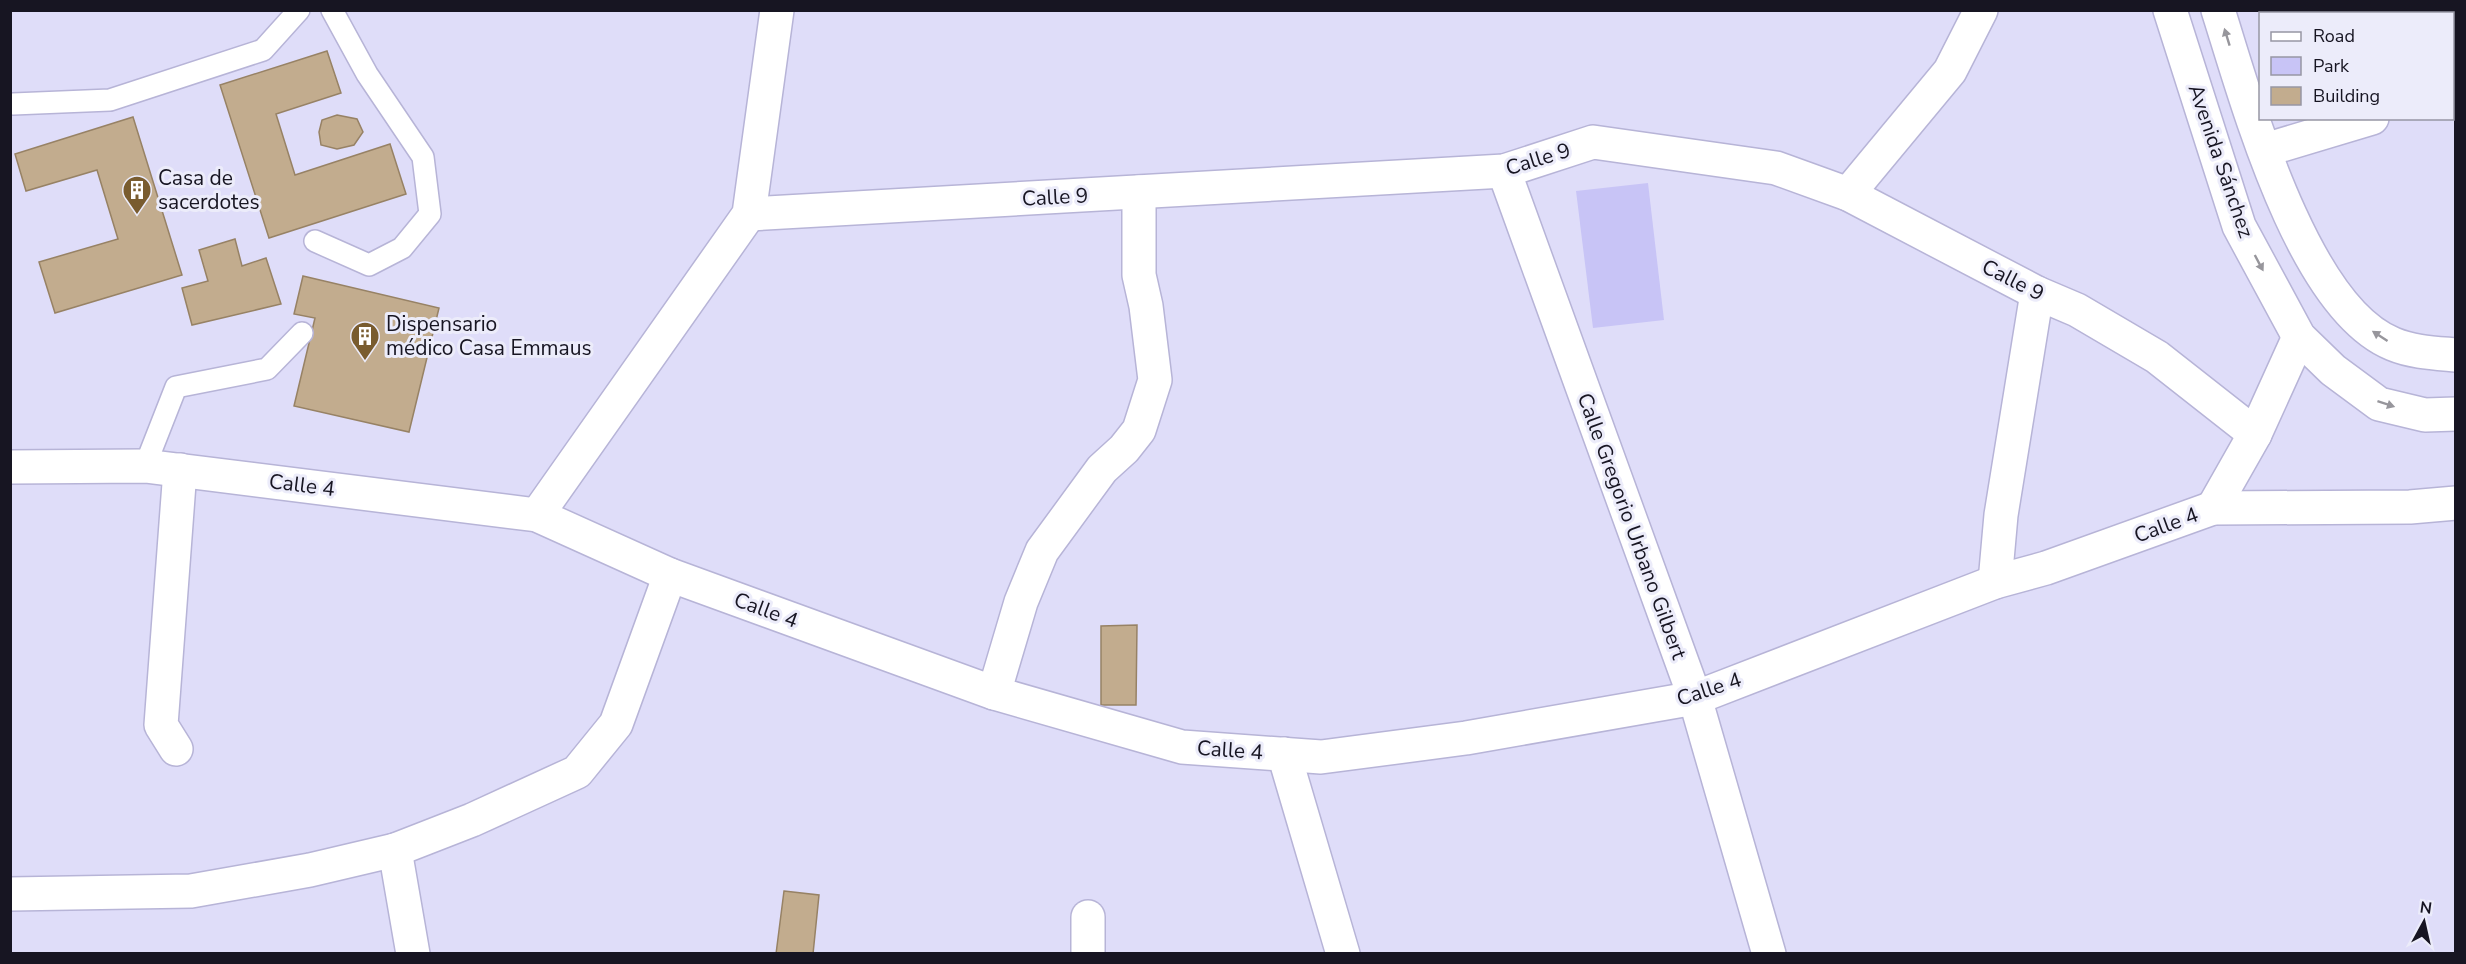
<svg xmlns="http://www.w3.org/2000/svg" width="2466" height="964" font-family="'Nunito Sans',sans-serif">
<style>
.green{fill:#c8c4f6}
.building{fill:#c2ac8e;stroke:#978265;stroke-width:1.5}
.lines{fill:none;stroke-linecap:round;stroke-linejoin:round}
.lane-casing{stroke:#b7b4d7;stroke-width:24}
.street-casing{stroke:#b7b4d7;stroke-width:36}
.secondary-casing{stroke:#b7b4d7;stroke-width:36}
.lane{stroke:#fff;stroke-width:21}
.street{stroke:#fff;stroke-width:33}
.secondary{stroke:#fff;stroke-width:33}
.oneway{fill:#97969c}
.labels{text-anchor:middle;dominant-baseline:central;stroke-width:6;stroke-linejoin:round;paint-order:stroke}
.street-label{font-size:21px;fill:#171522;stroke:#ececfa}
.poi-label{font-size:21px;fill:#171522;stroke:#ececfa;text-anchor:start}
</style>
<rect width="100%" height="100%" fill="#dfddf9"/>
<!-- green -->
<polygon class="green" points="1648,183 1664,320 1593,328 1576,191"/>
<!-- building -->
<g class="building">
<polygon points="327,51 341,93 276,114 295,175 390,144 406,194 269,238 220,85"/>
<polygon points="337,115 357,119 363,132 354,145 337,149 321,145 319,132 322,120"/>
<polygon points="133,117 182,275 55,313 39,262 118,239 97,170 26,191 15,154"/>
<polygon points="235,239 242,266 266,258 281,304 192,325 182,288 208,281 199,250"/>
<polygon points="303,276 439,308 409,432 294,406 315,318 294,314"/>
<polygon points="1137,625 1136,705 1101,705 1101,626"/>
<polygon points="784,891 819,895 813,954 776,954"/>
</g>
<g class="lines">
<!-- lane casing -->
<g class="lane-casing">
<g id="lane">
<polyline points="13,104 110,100 263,50 299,10"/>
<polyline points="315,241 369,265 402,248 430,214 423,157 367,74 332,10"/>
<polyline points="145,466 176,387 267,369 302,333"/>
</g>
</g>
<!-- street casing -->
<g class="street-casing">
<g id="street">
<polyline points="2452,21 2456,20"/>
<polyline points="2452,95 2456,94"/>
<polyline points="2265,150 2372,118"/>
<polyline points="1504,171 1695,698 1769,954"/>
<polyline points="1848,194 1950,71 1981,10"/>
<polyline points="749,214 1504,171 1593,142 1776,168 1848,194 2037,293 2077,310 2157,357 2255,434"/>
<polyline points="10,467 145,466 537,515 670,575 994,693 1182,747 1321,757 1466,738 1695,698 1995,582 2046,568 2213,508 2410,507 2456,503"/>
<polyline points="2213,508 2255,434 2299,337"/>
<polyline points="537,515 749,214 777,10"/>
<polyline points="1995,582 2001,515 2037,293"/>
<polyline points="994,693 1021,602 1042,551 1102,469 1124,449 1139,430 1155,380 1146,306 1139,275 1139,192"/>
<polyline points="176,749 161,725 180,470"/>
<polyline points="1284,754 1343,954"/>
<polyline points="395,850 413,954"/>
<polyline points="10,894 191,891 310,870 395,850 472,820 577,772 616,724 670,575"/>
<polyline points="1088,917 1088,954"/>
</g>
</g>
<!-- secondary casing -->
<g class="secondary-casing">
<g id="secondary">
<polyline points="2170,10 2239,226 2299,337 2333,370 2379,404 2425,415 2456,414"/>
<path d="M2218,10C2246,98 2302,307 2393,344C2412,352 2434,353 2456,355"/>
</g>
</g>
<!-- lane -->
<use href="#lane" class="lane"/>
<!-- street -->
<use href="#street" class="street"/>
<!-- secondary -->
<use href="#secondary" class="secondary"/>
</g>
<!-- one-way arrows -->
<defs><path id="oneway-solid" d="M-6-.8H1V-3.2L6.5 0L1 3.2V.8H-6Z" transform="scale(1.5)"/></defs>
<g class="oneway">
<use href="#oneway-solid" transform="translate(2227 37) rotate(-107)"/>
<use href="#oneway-solid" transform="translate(2259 263) rotate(62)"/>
<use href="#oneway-solid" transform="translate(2380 336) rotate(-147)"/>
<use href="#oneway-solid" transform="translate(2386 404) rotate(18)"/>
</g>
<!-- icons -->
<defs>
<g id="building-pin" transform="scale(1.5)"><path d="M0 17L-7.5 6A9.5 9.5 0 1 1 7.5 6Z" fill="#795c2f" stroke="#ececfa"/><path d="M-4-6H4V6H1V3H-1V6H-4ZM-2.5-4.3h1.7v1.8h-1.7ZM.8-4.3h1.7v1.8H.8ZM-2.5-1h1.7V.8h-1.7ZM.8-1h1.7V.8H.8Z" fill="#fff"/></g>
</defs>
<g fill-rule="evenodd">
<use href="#building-pin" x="137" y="190"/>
<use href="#building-pin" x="365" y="336"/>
</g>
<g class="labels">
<!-- street labels -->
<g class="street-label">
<text transform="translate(1538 159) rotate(-17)">Calle 9</text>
<text transform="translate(2221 161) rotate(71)">Avenida Sánchez</text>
<text transform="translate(1055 197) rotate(-3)">Calle 9</text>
<text transform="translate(2013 280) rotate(27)">Calle 9</text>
<text transform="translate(302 485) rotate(7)">Calle 4</text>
<text transform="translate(2166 525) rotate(-20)">Calle 4</text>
<text transform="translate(1632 526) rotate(70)">Calle Gregorio Urbano Gilbert</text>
<text transform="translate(766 610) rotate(20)">Calle 4</text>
<text transform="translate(1709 689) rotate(-18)">Calle 4</text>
<text transform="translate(1230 750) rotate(4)">Calle 4</text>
</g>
<!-- poi labels -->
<g class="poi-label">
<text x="158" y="178">Casa de<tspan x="158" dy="24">sacerdotes</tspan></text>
<text x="386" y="324">Dispensario<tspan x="386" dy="24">médico Casa Emmaus</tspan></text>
</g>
</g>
<!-- border -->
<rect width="2466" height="964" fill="none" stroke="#171522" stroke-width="24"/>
<!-- legend -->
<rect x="2259" y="12" width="195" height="108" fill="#ececfa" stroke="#9796a4" stroke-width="1.5"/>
<rect x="2271" y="32" width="30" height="9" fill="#ffffff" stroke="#9796a4" stroke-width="1.5"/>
<text x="2313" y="42" font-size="18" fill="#171522">Road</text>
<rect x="2271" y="57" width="30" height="18" fill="#c8c4f6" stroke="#9796a4" stroke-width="1.5"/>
<text x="2313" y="72" font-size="18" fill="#171522">Park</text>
<rect x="2271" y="87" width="30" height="18" fill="#c2ac8e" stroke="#9796a4" stroke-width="1.5"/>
<text x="2313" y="102" font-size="18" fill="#171522">Building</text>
<!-- north arrow -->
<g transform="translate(2424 922) rotate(8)" stroke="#ececfa" stroke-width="4.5" paint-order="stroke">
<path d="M0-4.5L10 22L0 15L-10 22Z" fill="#171522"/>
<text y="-9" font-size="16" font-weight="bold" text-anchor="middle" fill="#171522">N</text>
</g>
</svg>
